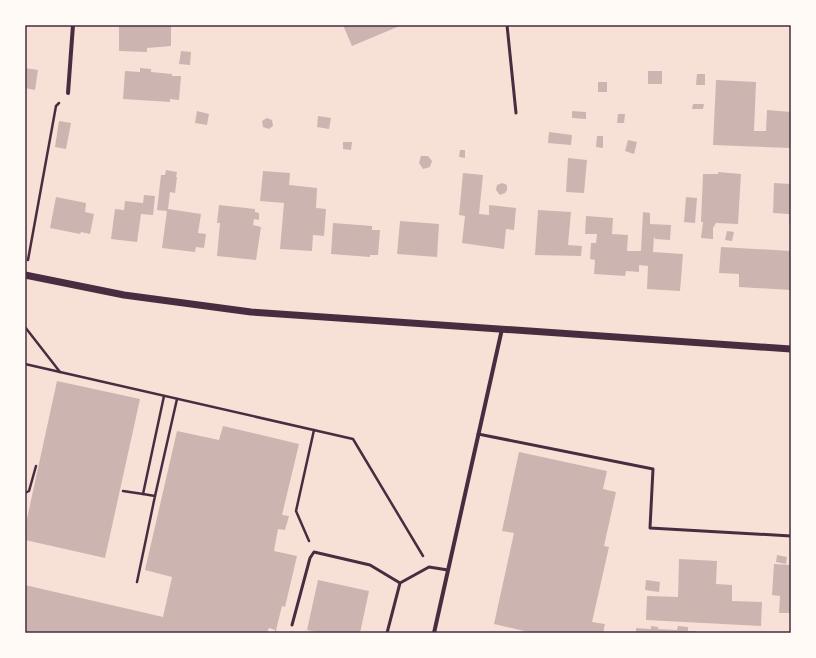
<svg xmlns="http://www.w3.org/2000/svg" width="816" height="658" font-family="'PT Serif',serif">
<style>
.building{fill:#ccb4b1}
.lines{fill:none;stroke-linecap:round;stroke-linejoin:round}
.path{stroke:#4a2c40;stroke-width:2.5}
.service{stroke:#4a2c40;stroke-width:3}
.minor{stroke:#4a2c40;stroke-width:4}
.tertiary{stroke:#4a2c40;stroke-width:7}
.neatline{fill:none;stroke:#4a2c40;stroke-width:1.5}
</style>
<rect width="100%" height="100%" fill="#f7e1d7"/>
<!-- building -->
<g class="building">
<polygon points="119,25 171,25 171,46 147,48 147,52 119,51"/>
<polygon points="343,25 402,25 352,46"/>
<polygon points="181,51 191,52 190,65 179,64"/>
<polygon points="25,68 38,70 35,90 25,88"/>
<polygon points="140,68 151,69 151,72 172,74 172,76 181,76 179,100 170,99 170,102 123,99 125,71 140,72"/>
<rect x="648" y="71" width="14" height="13"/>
<polygon points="697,74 705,74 705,85 696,85"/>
<polygon points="716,80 756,82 754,131 766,131 767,110 791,112 791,148 713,145"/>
<rect x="598" y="82" width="9" height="10"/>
<polygon points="693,104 704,104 703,109 692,109"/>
<polygon points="197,111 209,114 207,125 195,123"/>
<polygon points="572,111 586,112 586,119 572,118"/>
<polygon points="618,114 625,114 624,123 617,123"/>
<polygon points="318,116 331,118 329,129 317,127"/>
<polygon points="267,118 272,120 273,126 269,129 263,127 262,121"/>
<polygon points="59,121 71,123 66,149 55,147"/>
<polygon points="549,132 572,135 571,145 548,143"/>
<polygon points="597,136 603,136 603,148 596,147"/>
<polygon points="628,140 637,142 634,154 625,151"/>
<polygon points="343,142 352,142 351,150 343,149"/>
<polygon points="460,150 465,150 465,158 459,157"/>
<polygon points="421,156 428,156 432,161 430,167 423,169 419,163"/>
<polygon points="568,158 587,160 584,193 566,192"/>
<polygon points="166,170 177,172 176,177 177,177 175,193 170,192 168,209 201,214 198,233 206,234 204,248 196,247 195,252 162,248 167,211 157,210 161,175 165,175"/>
<polygon points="263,171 290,173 289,185 317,188 316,208 326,209 324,236 313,235 312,251 280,249 284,203 260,201"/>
<polygon points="718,172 741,174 738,224 716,223 713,228 713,239 701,238 703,222 701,222 703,174 718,174"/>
<polygon points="463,173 483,175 479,214 489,215 489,205 516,208 514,230 506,229 504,249 462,243 465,216 459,215"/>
<polygon points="502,183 507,185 507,190 505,193 500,195 496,190 497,185"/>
<polygon points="774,183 791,184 791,224 789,224 789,214 773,213"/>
<polygon points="144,195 155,196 153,215 141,214 137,242 111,239 115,209 124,210 125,201 143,203"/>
<polygon points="56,197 86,203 85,212 94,214 90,234 81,232 80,234 50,228"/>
<polygon points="686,197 697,198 695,223 684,222"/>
<polygon points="219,205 255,209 255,212 259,213 259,220 254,219 253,225 261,227 256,260 217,256 220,223 217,223"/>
<polygon points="538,210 571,212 568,245 582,246 581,256 535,255"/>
<polygon points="643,212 650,213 650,224 671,225 670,240 655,239 654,236 653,252 683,254 680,291 647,289 648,266 639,265 639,272 626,271 625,276 594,274 595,260 590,259 591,243 596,243 597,234 585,234 586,216 613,218 612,234 628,235 627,251 641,251"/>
<polygon points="400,221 439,224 437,257 397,254"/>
<polygon points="333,223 372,226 372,230 380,230 378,255 370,255 370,257 331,254"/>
<polygon points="727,231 734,232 732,241 725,240"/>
<polygon points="721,247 791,251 791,290 739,287 739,274 719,273"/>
<polygon points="57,381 140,399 105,558 25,540 25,528"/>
<polygon points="223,426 299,444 282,515 289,516 285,530 278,529 274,551 297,556 285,607 282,606 276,630 278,633 275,633 275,630 269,628 267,633 25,633 25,585 163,617 172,577 145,570 177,431 219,440"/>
<polygon points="519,452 607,471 603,489 616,492 604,546 609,547 592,622 605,624 603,633 533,633 494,624 514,533 502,531"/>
<polygon points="777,555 787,557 786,564 776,562"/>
<polygon points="679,559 717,561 716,584 732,585 732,601 762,602 761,626 646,620 647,596 678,597"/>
<polygon points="774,564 791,565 791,613 779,613 780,596 772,595"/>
<polygon points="318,580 369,591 360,633 321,633 307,630"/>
<polygon points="646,580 660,582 659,592 645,590"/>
<polygon points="651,626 658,627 658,629 677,630 678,626 688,627 688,631 695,631 695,633 636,633 636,628 651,629"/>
</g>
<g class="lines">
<!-- path -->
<g class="path">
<polyline points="28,260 56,106 59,103"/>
<polyline points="25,327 60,372"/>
<polyline points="25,364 353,439 423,556"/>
<polyline points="123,491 143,494"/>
<polyline points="25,493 29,491 36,466"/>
<polyline points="155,496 177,399"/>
<polyline points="309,541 296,511 314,430"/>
<polyline points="137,582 155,496 143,494 164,396"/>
</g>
<!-- service -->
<g class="service">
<polyline points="507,25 516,113"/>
<polyline points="478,434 653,469 650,528 791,536"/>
<polyline points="292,625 310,558 314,552 370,565 400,583"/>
<polyline points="387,633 400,583 429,567 448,570"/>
</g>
<!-- minor -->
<g class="minor">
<polyline points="68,93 73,25"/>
<polyline points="434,633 502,329"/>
</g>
<!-- tertiary -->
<polyline class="tertiary" points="25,275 124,295 251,312 791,349"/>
</g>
<!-- border -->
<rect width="816" height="658" fill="none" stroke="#fffaf5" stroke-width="52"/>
<rect x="26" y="26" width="764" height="606" class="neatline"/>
</svg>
